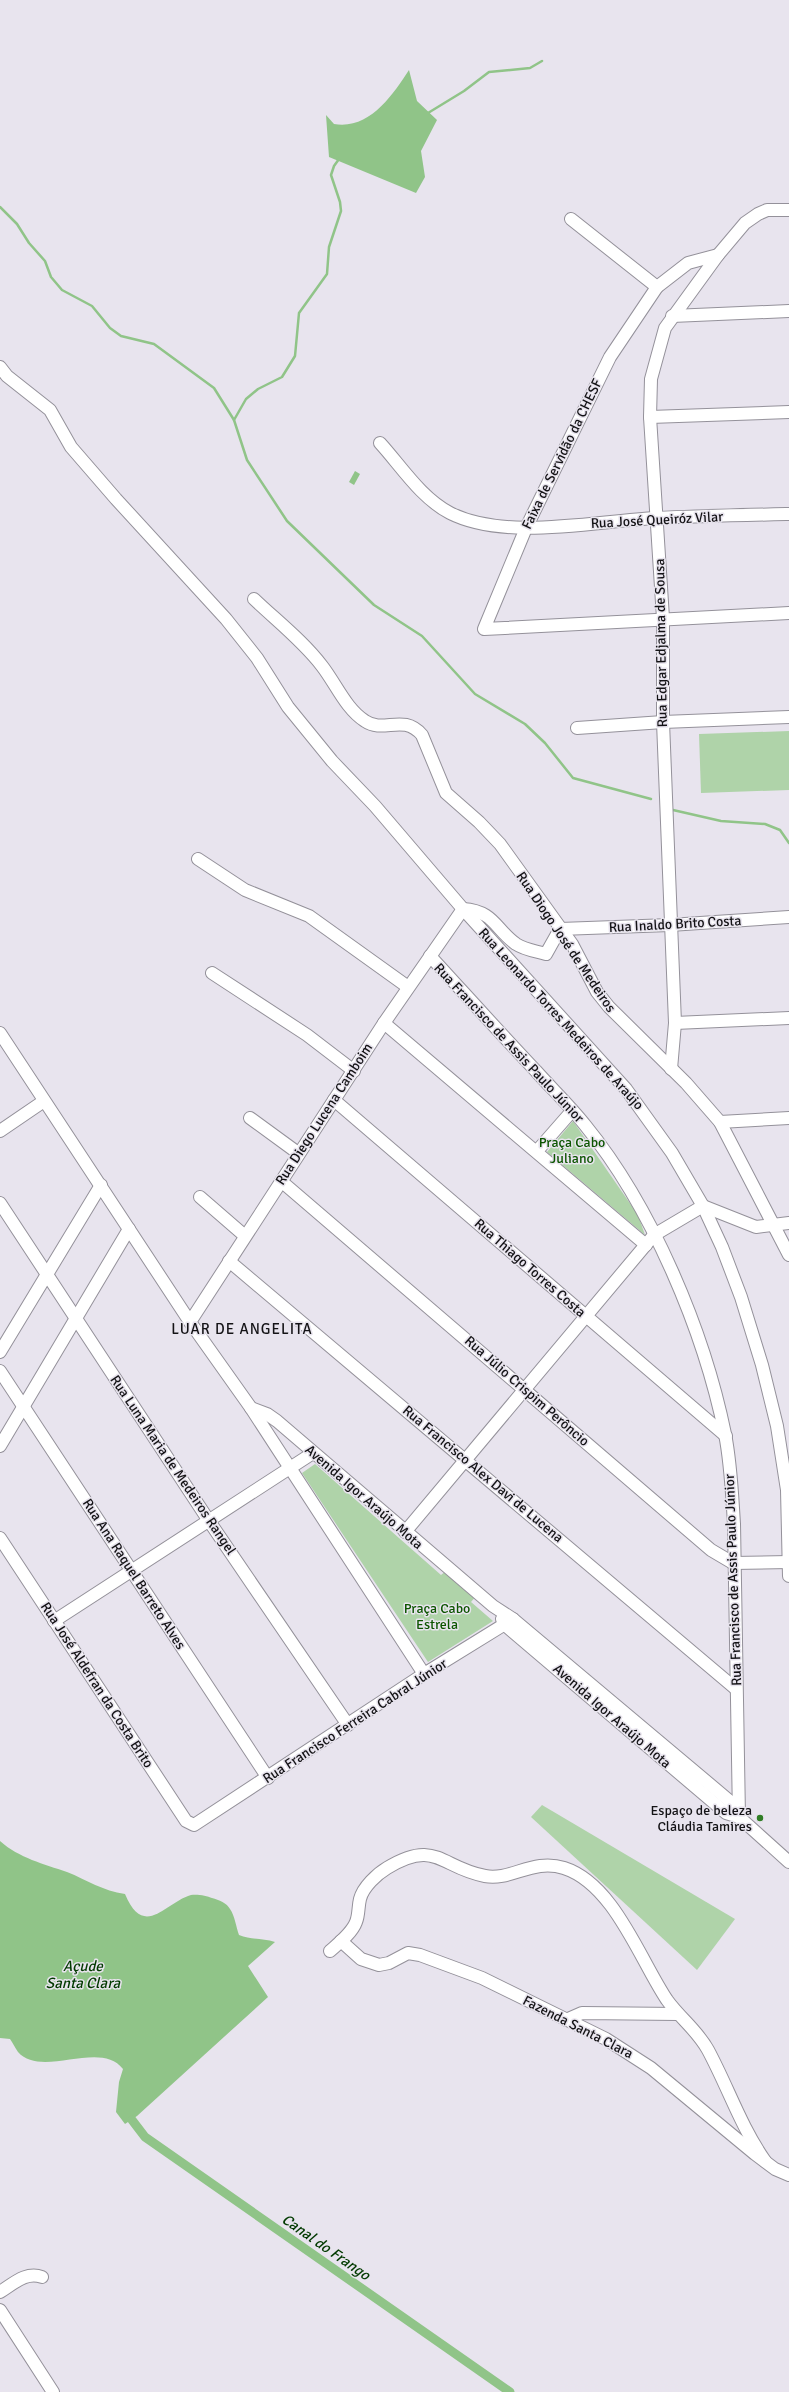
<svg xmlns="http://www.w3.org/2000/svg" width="789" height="2392" font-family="Signika,sans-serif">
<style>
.green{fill:#afd3a9}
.forest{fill:#90c488}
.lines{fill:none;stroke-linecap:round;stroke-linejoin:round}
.stream{stroke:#90c488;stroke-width:2.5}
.canal{stroke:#90c488;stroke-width:9}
.minor-casing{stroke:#94919a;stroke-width:14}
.minor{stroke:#fff;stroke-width:12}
.poi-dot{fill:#307d25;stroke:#e8e4ee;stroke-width:1.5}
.labels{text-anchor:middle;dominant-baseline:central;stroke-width:3;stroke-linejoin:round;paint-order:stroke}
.street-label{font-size:14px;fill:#141316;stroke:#e8e4ee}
.park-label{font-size:14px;fill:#0c5500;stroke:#e8e4ee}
.poi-label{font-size:14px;fill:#141316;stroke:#e8e4ee;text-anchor:end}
.neighbourhood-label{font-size:15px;letter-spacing:1px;fill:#141316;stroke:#e8e4ee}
.water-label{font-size:15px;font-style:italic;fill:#023a00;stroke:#e8e4ee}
</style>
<rect width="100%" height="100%" fill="#e8e4ee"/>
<!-- green -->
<g class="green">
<polygon points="789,731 789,790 701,793 699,734"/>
<polygon points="573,1121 638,1215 645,1235 547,1152"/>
<polygon points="315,1464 441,1575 446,1571 476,1596 471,1602 493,1621 428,1662 302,1473"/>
<polygon points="542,1805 735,1919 697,1970 531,1817"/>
</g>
<!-- forest -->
<g class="forest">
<path d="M409,70L417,101L437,120L421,151L425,177L416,193L329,157L326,115L334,124C369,130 392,96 409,70Z"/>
<polygon points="355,471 360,474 354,485 349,482"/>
<path d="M0,1841C19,1858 44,1864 67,1872C87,1880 103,1891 125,1894C144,1940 166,1902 191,1895C198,1894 207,1896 212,1898C219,1900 227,1903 230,1909C235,1916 236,1927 239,1935C251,1940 263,1938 275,1942L248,1966L268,1997L137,2116L125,2124L116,2112L119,2082L123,2069C100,2039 42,2079 18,2052C15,2048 13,2043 10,2039L0,2038Z"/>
</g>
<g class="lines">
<!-- stream -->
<g class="stream">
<polyline points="428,113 464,91 489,72 530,68 542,61"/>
<polyline points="0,207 17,224 29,243 45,261 51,277 62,290 92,306 110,328 121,336 154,344 214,388 234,420 247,460 287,521 374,605 422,636 475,694 525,724 545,743 573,778 651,799"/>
<polyline points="234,420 246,399 258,389 282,377 295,356 299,313 327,274 329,247 341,211 340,202 331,175 334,166 339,159"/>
<polyline points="673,810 721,821 765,824 780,830 789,843"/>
</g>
<!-- canal -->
<polyline class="canal" points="132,2120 145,2137 510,2392"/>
<!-- minor casing -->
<g class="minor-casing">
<g id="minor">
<polyline points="571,219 657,287 688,263 718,255"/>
<polyline points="657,287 610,357 526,528 484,629 789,613"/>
<polyline points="672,316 789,311"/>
<polyline points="0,367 7,376 50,410 71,447 116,499 226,619 257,658 288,707 332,761 375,806 463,909 626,1089 672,1153 703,1206 722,1247 741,1297 762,1365 777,1426 787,1490 789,1576"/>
<polyline points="650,417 789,412"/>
<path d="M380,443C401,466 421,498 450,513C505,541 595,521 656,518C700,516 745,515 789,514"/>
<path d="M254,599C277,621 303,641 322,666C336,684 346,709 365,721C384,734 403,713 422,735L446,793L479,822L500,844L572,944L597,992L609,1007L686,1083L720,1122L789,1255"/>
<polyline points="577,728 663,722 789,717"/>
<polyline points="198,859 245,890 309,916 408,987"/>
<path d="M430,956C465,994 500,1033 536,1071C552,1089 570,1106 585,1125C652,1207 704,1331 725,1434C731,1464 732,1494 734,1524L739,1817"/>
<polyline points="212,973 307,1035 354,1071"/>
<polyline points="384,1023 646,1245"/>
<polyline points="675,1023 789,1018"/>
<polyline points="0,1033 190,1322 251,1408 424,1674"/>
<polyline points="671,1069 675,1023 663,722 663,618 650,417 651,379 665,328 718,255 745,223 758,214 767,210 789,210"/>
<polyline points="334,1100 726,1436"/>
<polyline points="250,1118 298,1153"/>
<polyline points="720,1122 789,1118"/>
<polyline points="0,1131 44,1101"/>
<polyline points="537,1151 572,1111"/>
<polyline points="281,1181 711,1550 733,1563 789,1562"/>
<polyline points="200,1197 245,1236"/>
<polyline points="0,1203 209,1521 348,1725"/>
<polyline points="229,1261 736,1689"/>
<path d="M190,1322L384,1023L463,909C494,911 495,929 516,944C525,950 536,951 546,954L560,929L670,925L789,917"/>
<polyline points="0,1352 101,1185"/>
<polyline points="0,1371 268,1778"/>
<polyline points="251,1408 267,1414 277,1421 493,1606 513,1619 732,1803 739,1817 789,1862"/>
<polyline points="0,1446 129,1229"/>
<polyline points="405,1532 654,1235 703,1206 756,1227 789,1223"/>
<polyline points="0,1538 186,1821 194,1825 424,1674 513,1619"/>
<polyline points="502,1619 505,1625 726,1813 739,1817"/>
<polyline points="54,1621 313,1453"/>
<polyline points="341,1941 361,1959 379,1965 389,1963 408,1953 420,1955 482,1978 606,2039 651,2068 755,2154 775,2169 789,2175"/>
<path d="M330,1951C339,1943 352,1933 356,1922C359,1915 358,1907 360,1899C363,1887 377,1874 387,1868C436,1838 441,1868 485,1876C511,1881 533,1858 564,1868C614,1884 640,1960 667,2000C680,2018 697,2030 708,2050C728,2087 740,2125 765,2161"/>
<polyline points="566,2020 582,2013 678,2014"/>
<path d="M0,2292C13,2284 26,2271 42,2277"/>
<polyline points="0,2310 53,2392"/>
</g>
</g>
<!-- minor -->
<use href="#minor" class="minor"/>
</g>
<!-- markers -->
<circle class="poi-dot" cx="760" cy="1818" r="4"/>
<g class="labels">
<!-- street labels -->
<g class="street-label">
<text transform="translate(562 454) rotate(-64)">Faixa de Servidão da CHESF</text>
<text transform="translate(657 520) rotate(-3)">Rua José Queiróz Vilar</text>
<text transform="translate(661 643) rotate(-91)">Rua Edgar Edjalma de Sousa</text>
<text transform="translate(675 924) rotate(-3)">Rua Inaldo Brito Costa</text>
<text transform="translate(566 942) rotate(56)">Rua Diogo José de Medeiros</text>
<text transform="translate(561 1019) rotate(48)">Rua Leonardo Torres Medeiros de Araújo</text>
<text transform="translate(509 1043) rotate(47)">Rua Francisco de Assis Paulo Júnior</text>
<text transform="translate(324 1114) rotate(-57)">Rua Diego Lucena Camboim</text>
<text transform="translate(530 1268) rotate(41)">Rua Thiago Torres Costa</text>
<text transform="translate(527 1391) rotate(41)">Rua Júlio Crispim Perôncio</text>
<text transform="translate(173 1465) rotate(56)">Rua Luna Maria de Medeiros Rangel</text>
<text transform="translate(483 1474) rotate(40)">Rua Francisco Alex Davi de Lucena</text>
<text transform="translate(364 1497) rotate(41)">Avenida Igor Araújo Mota</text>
<text transform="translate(134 1574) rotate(57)">Rua Ana Raquel Barreto Alves</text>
<text transform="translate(733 1580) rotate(-92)">Rua Francisco de Assis Paulo Júnior</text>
<text transform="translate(97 1685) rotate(57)">Rua José Aldefran da Costa Brito</text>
<text transform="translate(612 1716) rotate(41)">Avenida Igor Araújo Mota</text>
<text transform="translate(355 1721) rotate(-33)">Rua Francisco Ferreira Cabral Júnior</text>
<text transform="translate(578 2027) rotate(27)">Fazenda Santa Clara</text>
</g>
<!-- park labels -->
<g class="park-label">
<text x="572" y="1142">Praça Cabo<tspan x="572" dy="16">Juliano</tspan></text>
<text x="437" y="1608">Praça Cabo<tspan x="437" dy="16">Estrela</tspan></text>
</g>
<!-- poi labels -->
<g class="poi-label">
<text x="752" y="1810">Espaço de beleza<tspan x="752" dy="16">Cláudia Tamires</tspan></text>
</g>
<!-- neighbourhood labels -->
<g class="neighbourhood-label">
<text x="242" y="1329">LUAR DE ANGELITA</text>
</g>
<!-- water labels -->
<g class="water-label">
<text x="83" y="1966">Açude<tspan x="83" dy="17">Santa Clara</tspan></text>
<text transform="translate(326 2247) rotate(35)">Canal do Frango</text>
</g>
</g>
</svg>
